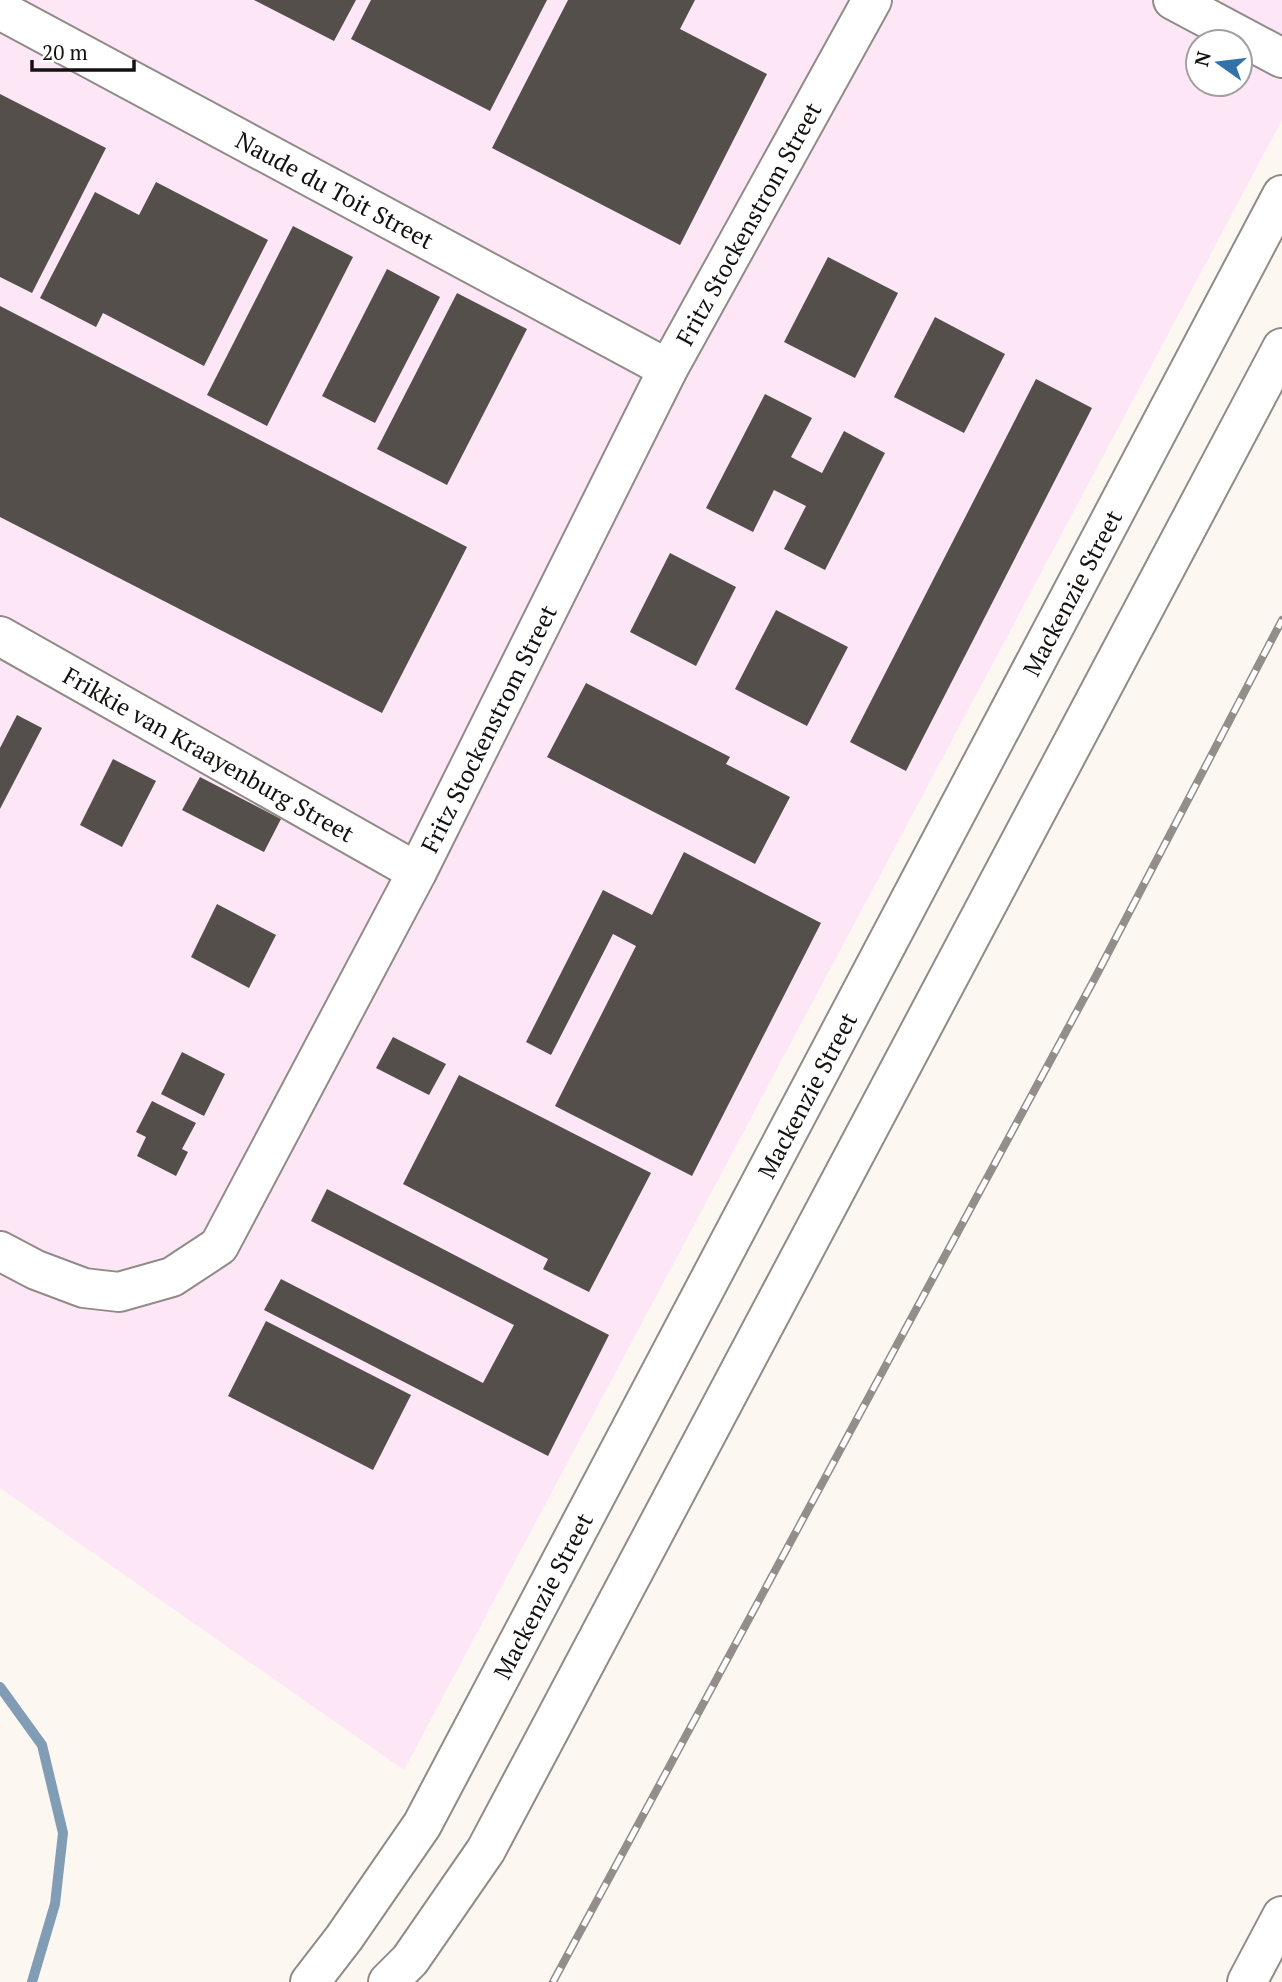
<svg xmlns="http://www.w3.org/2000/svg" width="1282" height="1982" font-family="'PT Serif',serif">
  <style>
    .industrial { fill: #fde7f6; fill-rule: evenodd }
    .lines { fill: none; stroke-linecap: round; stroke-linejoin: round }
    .stream { stroke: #809db5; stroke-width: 10 }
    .building { fill: #544f4b }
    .minor-casing { stroke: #918b87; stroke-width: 42 }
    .minor { stroke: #fff; stroke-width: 38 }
    .rail-casing { stroke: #928e8a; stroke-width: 8 }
    .rail { stroke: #fff; stroke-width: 5; stroke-dasharray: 16; stroke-linecap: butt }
    .labels { text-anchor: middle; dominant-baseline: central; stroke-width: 7; stroke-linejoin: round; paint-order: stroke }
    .street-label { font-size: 24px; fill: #141210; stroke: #fff }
  </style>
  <rect width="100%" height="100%" fill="#fdf7f2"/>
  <!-- industrial -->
  <path class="industrial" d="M0 0H1282V120L404 1770 0 1488ZM1198 42H1240V84H1198Z"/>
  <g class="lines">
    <!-- stream -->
    <polyline class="stream" points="0,1687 42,1745 63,1833 55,1904 32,1982"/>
  </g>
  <!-- building -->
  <g class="building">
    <polygon points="254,0 356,0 334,41"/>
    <polygon points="371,0 547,0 490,111 351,39"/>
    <polygon points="568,0 695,0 680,29 767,74 680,245 492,148"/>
    <polygon points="0,94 106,148 32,293 0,277"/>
    <polygon points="156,182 268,240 204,366 103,313 96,327 40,298 95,192 139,215"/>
    <polygon points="293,226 353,257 267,426 207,395"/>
    <polygon points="828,257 898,293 855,378 784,342"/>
    <polygon points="387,269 440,297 375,423 322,396"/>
    <polygon points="457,293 527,329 447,485 377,449"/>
    <polygon points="0,306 467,547 382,713 0,517"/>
    <polygon points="935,317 1005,354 964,433 894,397"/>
    <polygon points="1036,379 1092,408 906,771 850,742"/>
    <polygon points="765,394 812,418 791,457 822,473 844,431 885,453 825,570 784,549 806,506 774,490 753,532 706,508"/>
    <polygon points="670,553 736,587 696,666 630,632"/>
    <polygon points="776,610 848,647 807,726 735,689"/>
    <polygon points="586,683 730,757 726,764 790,797 755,864 547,757"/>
    <polygon points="17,715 42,728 0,809 0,748"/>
    <polygon points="113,759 156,781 122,847 80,825"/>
    <polygon points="200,777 281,819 264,852 182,810"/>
    <polygon points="684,852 821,923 692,1176 555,1106 636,946 613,934 551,1055 526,1042 603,890 652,915"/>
    <polygon points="217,904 276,935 249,988 191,957"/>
    <polygon points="393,1037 446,1064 429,1095 376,1068"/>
    <polygon points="182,1052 225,1074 204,1116 161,1094"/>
    <polygon points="459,1075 651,1173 589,1292 543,1269 548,1259 403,1184"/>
    <polygon points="152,1101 196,1123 182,1149 188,1152 176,1176 137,1156 146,1137 136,1132"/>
    <polygon points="327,1189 609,1335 548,1456 264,1310 281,1279 483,1383 514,1325 311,1221"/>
    <polygon points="266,1321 411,1395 373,1470 228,1396"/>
  </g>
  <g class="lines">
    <defs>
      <g id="minor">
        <polyline points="1173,0 1282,58"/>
        <path id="s1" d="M0 10 668 369"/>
        <path id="s2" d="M0 636 417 872"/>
        <path id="s3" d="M0 1251 36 1270 84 1288 119 1292 172 1277 219 1246 417 872 668 369 872 0"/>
        <path id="s4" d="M310 1982 344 1938 422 1825 1282 195"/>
        <polyline points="388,1982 410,1960 486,1850 1282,348"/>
        <polyline points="1247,1982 1282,1916"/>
      </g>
    </defs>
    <!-- minor casing -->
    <use href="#minor" class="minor-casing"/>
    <!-- minor -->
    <use href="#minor" class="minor"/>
    <defs>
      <polyline id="rail" points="553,1982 1096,976 1282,620"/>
    </defs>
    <!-- rail casing -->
    <use href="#rail" class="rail-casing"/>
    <!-- rail -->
    <use href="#rail" class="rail"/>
  </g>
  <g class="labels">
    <!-- street labels -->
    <g class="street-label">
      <text stroke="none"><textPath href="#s1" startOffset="380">Naude du Toit Street</textPath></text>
      <text stroke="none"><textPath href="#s3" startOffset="1390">Fritz Stockenstrom Street</textPath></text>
      <text stroke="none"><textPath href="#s4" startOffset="1586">Mackenzie Street</textPath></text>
      <text stroke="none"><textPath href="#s3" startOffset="822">Fritz Stockenstrom Street</textPath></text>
      <text stroke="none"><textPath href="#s2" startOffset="240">Frikkie van Kraayenburg Street</textPath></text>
      <text stroke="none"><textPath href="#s4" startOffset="1018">Mackenzie Street</textPath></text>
      <text stroke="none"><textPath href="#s4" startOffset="452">Mackenzie Street</textPath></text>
    </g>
  </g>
  <!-- north arrow -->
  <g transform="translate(1219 63) rotate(284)"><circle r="33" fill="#ffffff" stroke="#a1a09f" stroke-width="2"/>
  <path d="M0-5L12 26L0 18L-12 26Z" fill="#3173a9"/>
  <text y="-10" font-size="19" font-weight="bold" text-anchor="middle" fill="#141210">N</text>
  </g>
  <!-- scale -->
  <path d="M32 60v10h102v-10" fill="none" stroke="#141210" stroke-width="3.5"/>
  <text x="42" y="60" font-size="21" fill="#141210" stroke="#ffffff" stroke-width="5" paint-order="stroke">20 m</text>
</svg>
